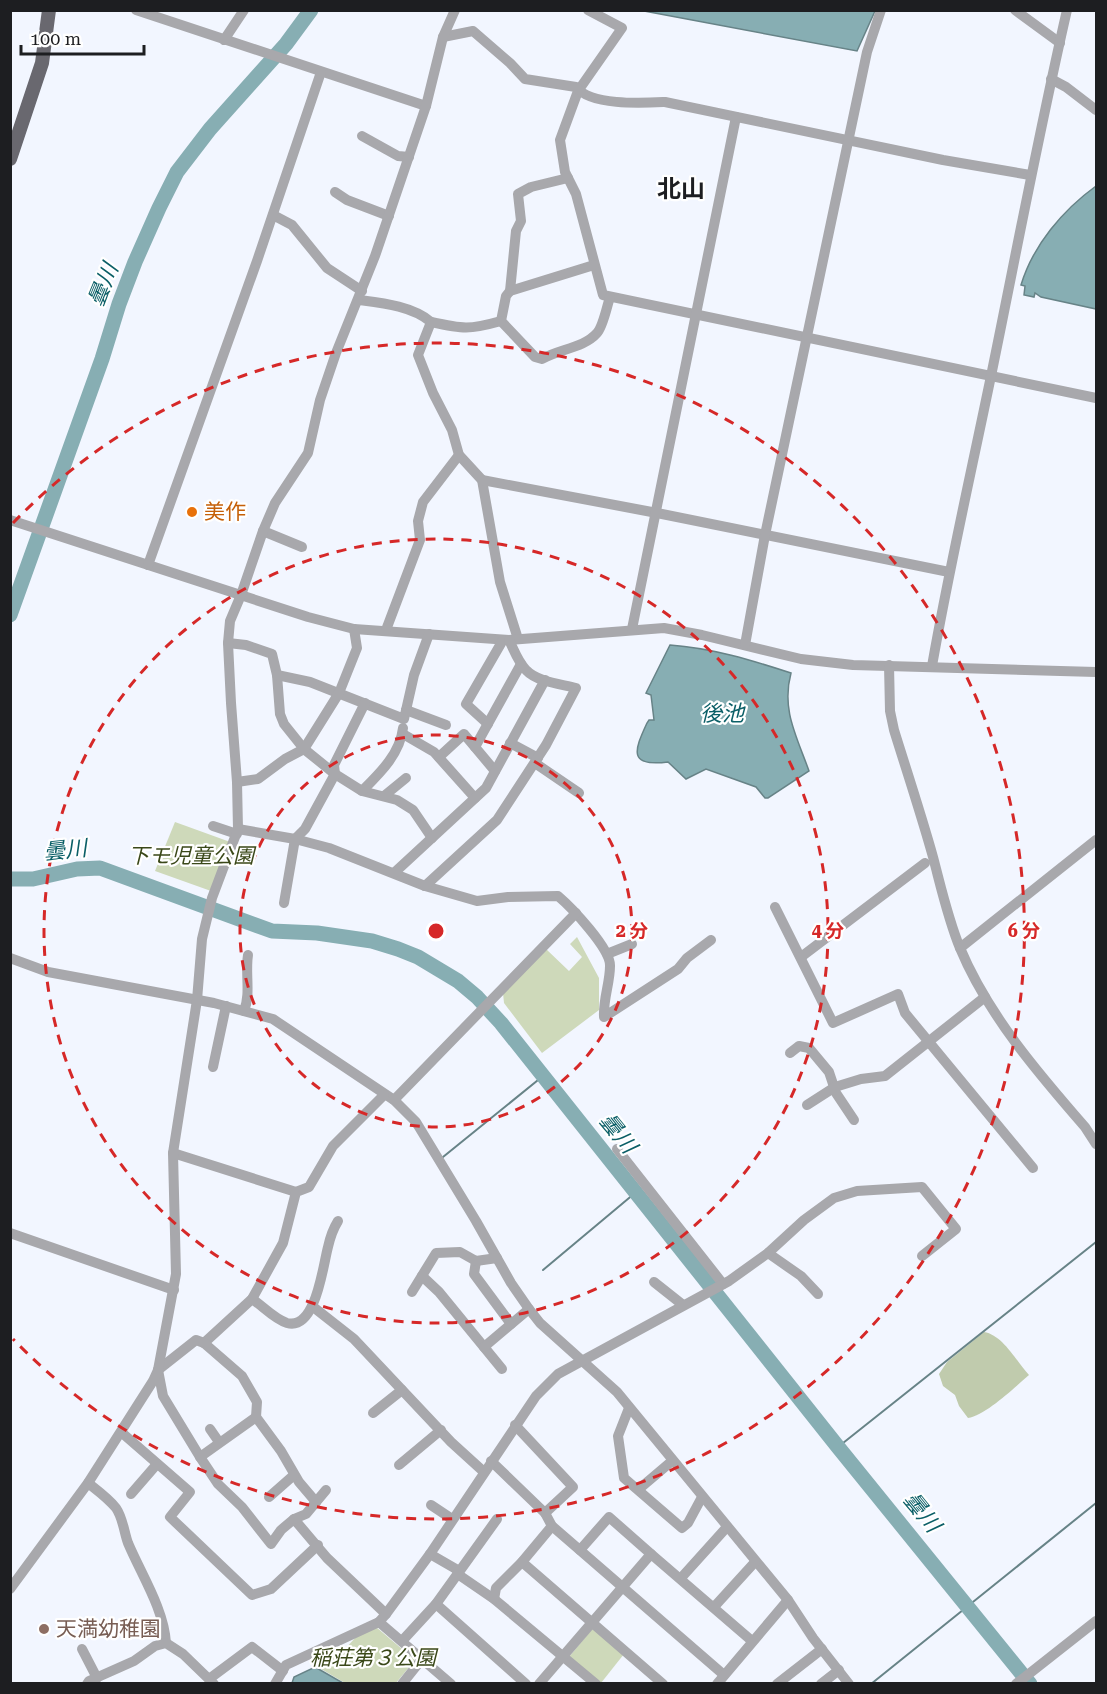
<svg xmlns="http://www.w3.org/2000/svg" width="1107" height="1694" font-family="'Roboto Serif','Noto Sans JP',serif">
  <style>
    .green { fill: #ced9ba }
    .forest { fill: #c0cbad }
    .water { fill: #87aeb3; stroke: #678387; stroke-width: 1.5 }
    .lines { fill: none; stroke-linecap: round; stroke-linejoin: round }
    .stream { stroke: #678387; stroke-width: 2 }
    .river { stroke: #87aeb3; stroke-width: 15 }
    .minor { stroke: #a8a8ac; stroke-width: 10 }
    .major { stroke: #69686f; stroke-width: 14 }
    .ring { fill: none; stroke: #d62828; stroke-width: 3; stroke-dasharray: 10 8 }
    .food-dot { fill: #e8710a; stroke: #fff; stroke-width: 2 }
    .education-dot { fill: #8d6e63; stroke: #fff; stroke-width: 2 }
    .labels { text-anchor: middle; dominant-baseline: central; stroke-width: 4.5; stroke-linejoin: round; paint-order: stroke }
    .food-label { font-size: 21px; fill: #c56008; stroke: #fff; text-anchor: start }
    .park-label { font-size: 21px; font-style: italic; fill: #3a4819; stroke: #fff }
    .education-label { font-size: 21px; fill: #785e54; stroke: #fff; text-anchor: start }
    .water-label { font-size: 22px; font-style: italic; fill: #0b5f67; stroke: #fff }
    .quarter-label { font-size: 24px; font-weight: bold; fill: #1d1e21; stroke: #fff }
    .centre { fill: #d62828; stroke: #fff; stroke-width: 3 }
    .ring-label { font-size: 18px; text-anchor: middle; font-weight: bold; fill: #d62828; stroke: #fff; stroke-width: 4.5; stroke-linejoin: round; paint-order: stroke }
  </style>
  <rect width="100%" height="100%" fill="#f2f6ff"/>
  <!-- green -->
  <g class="green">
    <polygon points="175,822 233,843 211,891 155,871"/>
    <polygon points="577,937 599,978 599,1010 542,1053 504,1003 503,993 546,949 569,971 582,957 570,944"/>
    <polygon points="376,1627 415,1660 396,1683 345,1683 316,1666 343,1651 358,1635"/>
    <polygon points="593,1628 624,1654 601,1683 569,1657"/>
  </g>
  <!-- forest -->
  <path class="forest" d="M984 1332C1003 1335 1016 1361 1029 1375 1014 1388 986 1415 968 1418L959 1406 955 1395 943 1386 939 1374 947 1362Z"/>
  <!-- water -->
  <g class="water">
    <polygon points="644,11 875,10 875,11 857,51"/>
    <path d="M1096 186V309L1041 297 1035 293 1034 297 1024 295 1025 286 1021 285C1033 245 1063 210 1096 186Z"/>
    <path d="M670 645C712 648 751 660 791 673 781 710 797 737 809 771L768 798H765L756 787 706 769 686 779 668 762C628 767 634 751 647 723L649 720H654L651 695 646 693Z"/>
    <polygon points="315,1667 343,1683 292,1683 294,1677"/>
  </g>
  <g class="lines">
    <!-- stream -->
    <g class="stream">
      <polyline points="443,1157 543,1076"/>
      <polyline points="543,1270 635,1193"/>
      <polyline points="838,1447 1096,1242"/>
      <polyline points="871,1684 1096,1503"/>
    </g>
    <!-- river -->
    <g class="river">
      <polyline points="10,615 102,359 119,304 135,262 159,208 177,172 210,129 286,44 311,10"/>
      <polyline points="10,879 33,879 77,869 100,868 272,931 317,933 372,941 398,949 418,957 458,981 477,997 501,1023 838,1447 1030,1684"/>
    </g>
    <!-- minor -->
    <g class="minor">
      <polyline points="136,10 426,106"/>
      <polyline points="588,10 622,28 578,91 560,140 565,172 576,194 603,295 1096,398"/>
      <polyline points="1015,10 1060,43"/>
      <path d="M443 37 473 31 510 63 525 79 576 87C591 106 643 103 665 102L943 160 1030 175"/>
      <polyline points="224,40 244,10"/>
      <polyline points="1051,79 1066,87 1096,110"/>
      <polyline points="362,136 398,156 409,157"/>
      <path d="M568 178 531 187 518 194 521 221 516 231 510 291 506 296 501 321 535 357 542 359C559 349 584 348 597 333 603 327 607 306 610 297"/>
      <polyline points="335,192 347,200 389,216"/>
      <polyline points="273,215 292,225 327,268 362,291"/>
      <polyline points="510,291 594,265"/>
      <path d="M359 300C382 303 412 306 431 322L418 355 433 393 452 430 459 455 482 480 500 582 518 639"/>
      <path d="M431 322C463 329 469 330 501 321"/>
      <polyline points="482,480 657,513 949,572"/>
      <polyline points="10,520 308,617 354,629 509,640 664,628 702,635 801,659 853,665 1096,672"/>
      <polyline points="263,531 302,547"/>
      <polyline points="148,565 257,261 321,72"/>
      <polyline points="632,629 736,117"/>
      <polyline points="386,630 420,540 418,521 423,502 459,455"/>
      <polyline points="228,643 246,645 272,654 277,675 280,714 284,724 304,749 335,774 362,791 397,800 413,810 432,838"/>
      <polyline points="745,645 765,535 867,52 881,10"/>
      <path d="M889 665 890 711 894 730C907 772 921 814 933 857 941 887 948 919 960 948 988 1015 1038 1073 1085 1127L1096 1144"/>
      <path d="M932 666C949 569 971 473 991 376 1016 254 1039 132 1067 10"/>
      <polyline points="277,675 310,682 404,719 414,675 429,634"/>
      <polyline points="406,710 446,725"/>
      <polyline points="488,724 466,704 503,640"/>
      <polyline points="403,734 434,752 475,798"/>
      <polyline points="510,743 538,758"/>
      <polyline points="475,747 521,664"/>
      <polyline points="439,757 464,734 495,771"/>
      <polyline points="535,763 579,793"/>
      <polyline points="237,782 258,779 285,759 304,749 339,693 357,648 354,629"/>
      <path d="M362 791C380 773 400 754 403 728"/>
      <polyline points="384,796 406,778"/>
      <polyline points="213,826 237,834"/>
      <path d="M238 829 295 839 329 848 425 886 477 901 508 897 558 896C571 907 611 949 610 966 610 983 603 999 604 1017L678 969 687 958 711 940"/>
      <polyline points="394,873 486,788 545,680"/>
      <path d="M425 886 497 820 546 745 576 688C561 684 537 682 526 670 518 662 514 650 509 640"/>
      <polyline points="284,903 295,839 305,829 335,774 334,765 365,703"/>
      <polyline points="775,907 833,1023 898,994 905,1013 1033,1168"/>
      <polyline points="960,948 1096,840"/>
      <polyline points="607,954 632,944"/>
      <polyline points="801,957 925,863"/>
      <polyline points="10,958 48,972 214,1003 273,1019 394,1100 416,1122 476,1221 511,1283 529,1309 540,1323 617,1392 788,1600 813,1638 849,1684"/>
      <path d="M244 1011C251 993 245 974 248 955"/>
      <polyline points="790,1053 799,1046 809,1048 829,1072 836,1093 854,1120"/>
      <polyline points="213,1067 226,1006"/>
      <polyline points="394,1100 576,913"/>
      <polyline points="807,1105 835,1087 861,1079 885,1076 985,997"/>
      <polyline points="617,1149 723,1284"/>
      <polyline points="173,1153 296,1192"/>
      <polyline points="10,1233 174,1290"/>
      <polyline points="768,1253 801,1276 818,1294"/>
      <polyline points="476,1261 474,1274 511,1324"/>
      <polyline points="422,1276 439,1292 502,1369"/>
      <polyline points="654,1282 683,1305"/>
      <polyline points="412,1292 436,1253 460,1252 476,1261 497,1258"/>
      <path d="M252 1299C263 1306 274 1319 287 1323 316 1331 323 1265 328 1247 330 1238 333 1229 338 1221"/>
      <polyline points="312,1306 354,1339 451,1442 484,1472"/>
      <polyline points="204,1343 252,1299 283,1243 296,1192 309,1187 333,1146 384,1095"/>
      <polyline points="484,1347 529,1309"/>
      <polyline points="158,1370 163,1396 200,1457 218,1484 242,1507 271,1544 281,1530 294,1519 327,1558 386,1614"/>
      <polyline points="158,1370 196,1340 204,1343 242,1376 257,1402 256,1417 281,1451 299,1482 316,1502"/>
      <polyline points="629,1408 618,1436 624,1478 682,1528 688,1523 702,1497"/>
      <polyline points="373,1413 402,1390"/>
      <polyline points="515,1425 573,1487 545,1513"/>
      <polyline points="210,1429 219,1442"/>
      <polyline points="121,1432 190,1492 170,1517 252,1595 271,1589 318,1545"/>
      <polyline points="200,1457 256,1417"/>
      <polyline points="491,1461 545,1513 552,1526 724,1675"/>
      <polyline points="399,1465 441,1430"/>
      <path d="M88 1483C98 1491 108 1498 116 1508 123 1518 124 1532 128 1543 141 1574 164 1609 166 1643"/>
      <polyline points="639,1489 672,1461"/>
      <polyline points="131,1494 157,1464"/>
      <polyline points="269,1497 294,1475"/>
      <polyline points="431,1505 452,1519"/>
      <polyline points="294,1519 306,1514 326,1490"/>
      <polyline points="580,1550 609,1517 651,1554"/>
      <polyline points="430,1554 456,1569 459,1575 494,1599 596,1684"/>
      <polyline points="522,1562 663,1684"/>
      <polyline points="681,1578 727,1527"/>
      <polyline points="10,1589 88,1483 153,1381 158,1370 176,1274 173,1153 197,1000 202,939 212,898 238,829 237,782 231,703 228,643 230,621 241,595 263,531 275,503 308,453 320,400 336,353 375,256 426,106 443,37 455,10"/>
      <polyline points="494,1599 496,1588 522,1562 552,1526"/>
      <polyline points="436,1604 526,1684"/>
      <polyline points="714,1607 755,1562"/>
      <polyline points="379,1622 451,1684"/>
      <polyline points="402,1641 436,1604 497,1519"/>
      <polyline points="82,1649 97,1678"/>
      <polyline points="209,1679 252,1647 283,1671"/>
      <polyline points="87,1684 89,1681 134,1661 155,1646 166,1643 183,1654 214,1684"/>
      <polyline points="275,1684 286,1665 379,1622 386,1614 430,1554 536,1396 558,1374 729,1281 768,1253 804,1220 834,1198 857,1191 922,1187 956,1229 922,1256"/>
      <polyline points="402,1684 422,1659"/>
      <polyline points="539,1684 651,1554 752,1641"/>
      <polyline points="717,1684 788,1600"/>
      <polyline points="777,1684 822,1649"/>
      <polyline points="821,1684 839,1670"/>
      <polyline points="1016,1684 1096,1621"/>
    </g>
    <!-- major -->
    <polyline class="major" points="10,159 42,63 49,10"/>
  </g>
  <!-- distance rings -->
  <g class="ring">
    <circle cx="436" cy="931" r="196"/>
    <circle cx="436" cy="931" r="392"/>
    <path d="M13 523A588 588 0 1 1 13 1339"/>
  </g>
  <!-- markers -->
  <circle class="food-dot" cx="192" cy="512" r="6"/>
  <circle class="education-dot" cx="44" cy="1629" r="6"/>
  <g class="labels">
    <!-- food labels -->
    <g class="food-label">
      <text x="204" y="512">美作</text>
    </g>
    <!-- park labels -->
    <g class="park-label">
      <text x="191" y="856">下モ児童公園</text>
      <text x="373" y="1658">稲荘第３公園</text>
    </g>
    <!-- education labels -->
    <g class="education-label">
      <text x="56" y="1629">天満幼稚園</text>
    </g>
    <!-- water labels -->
    <g class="water-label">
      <text transform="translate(103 285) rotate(-68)">曇川</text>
      <text x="722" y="713">後池</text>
      <text transform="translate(65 850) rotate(-6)">曇川</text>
      <text transform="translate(618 1133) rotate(51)">曇川</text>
      <text transform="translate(922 1512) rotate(51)">曇川</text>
    </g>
    <!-- quarter labels -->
    <g class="quarter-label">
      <text x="681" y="189">北山</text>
    </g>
  </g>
  <circle cx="436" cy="931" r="9" class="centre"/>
  <g class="ring-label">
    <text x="632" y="937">2 分</text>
    <text x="828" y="937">4 分</text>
    <text x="1024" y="937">6 分</text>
  </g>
  <!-- border -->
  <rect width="1107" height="1694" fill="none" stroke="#1d1e21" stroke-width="24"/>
  <!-- scale -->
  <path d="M21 45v9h123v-9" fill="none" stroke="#1d1e21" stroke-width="3"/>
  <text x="30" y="45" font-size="18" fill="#1d1e21" stroke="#ffffff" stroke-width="4.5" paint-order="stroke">100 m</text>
</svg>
